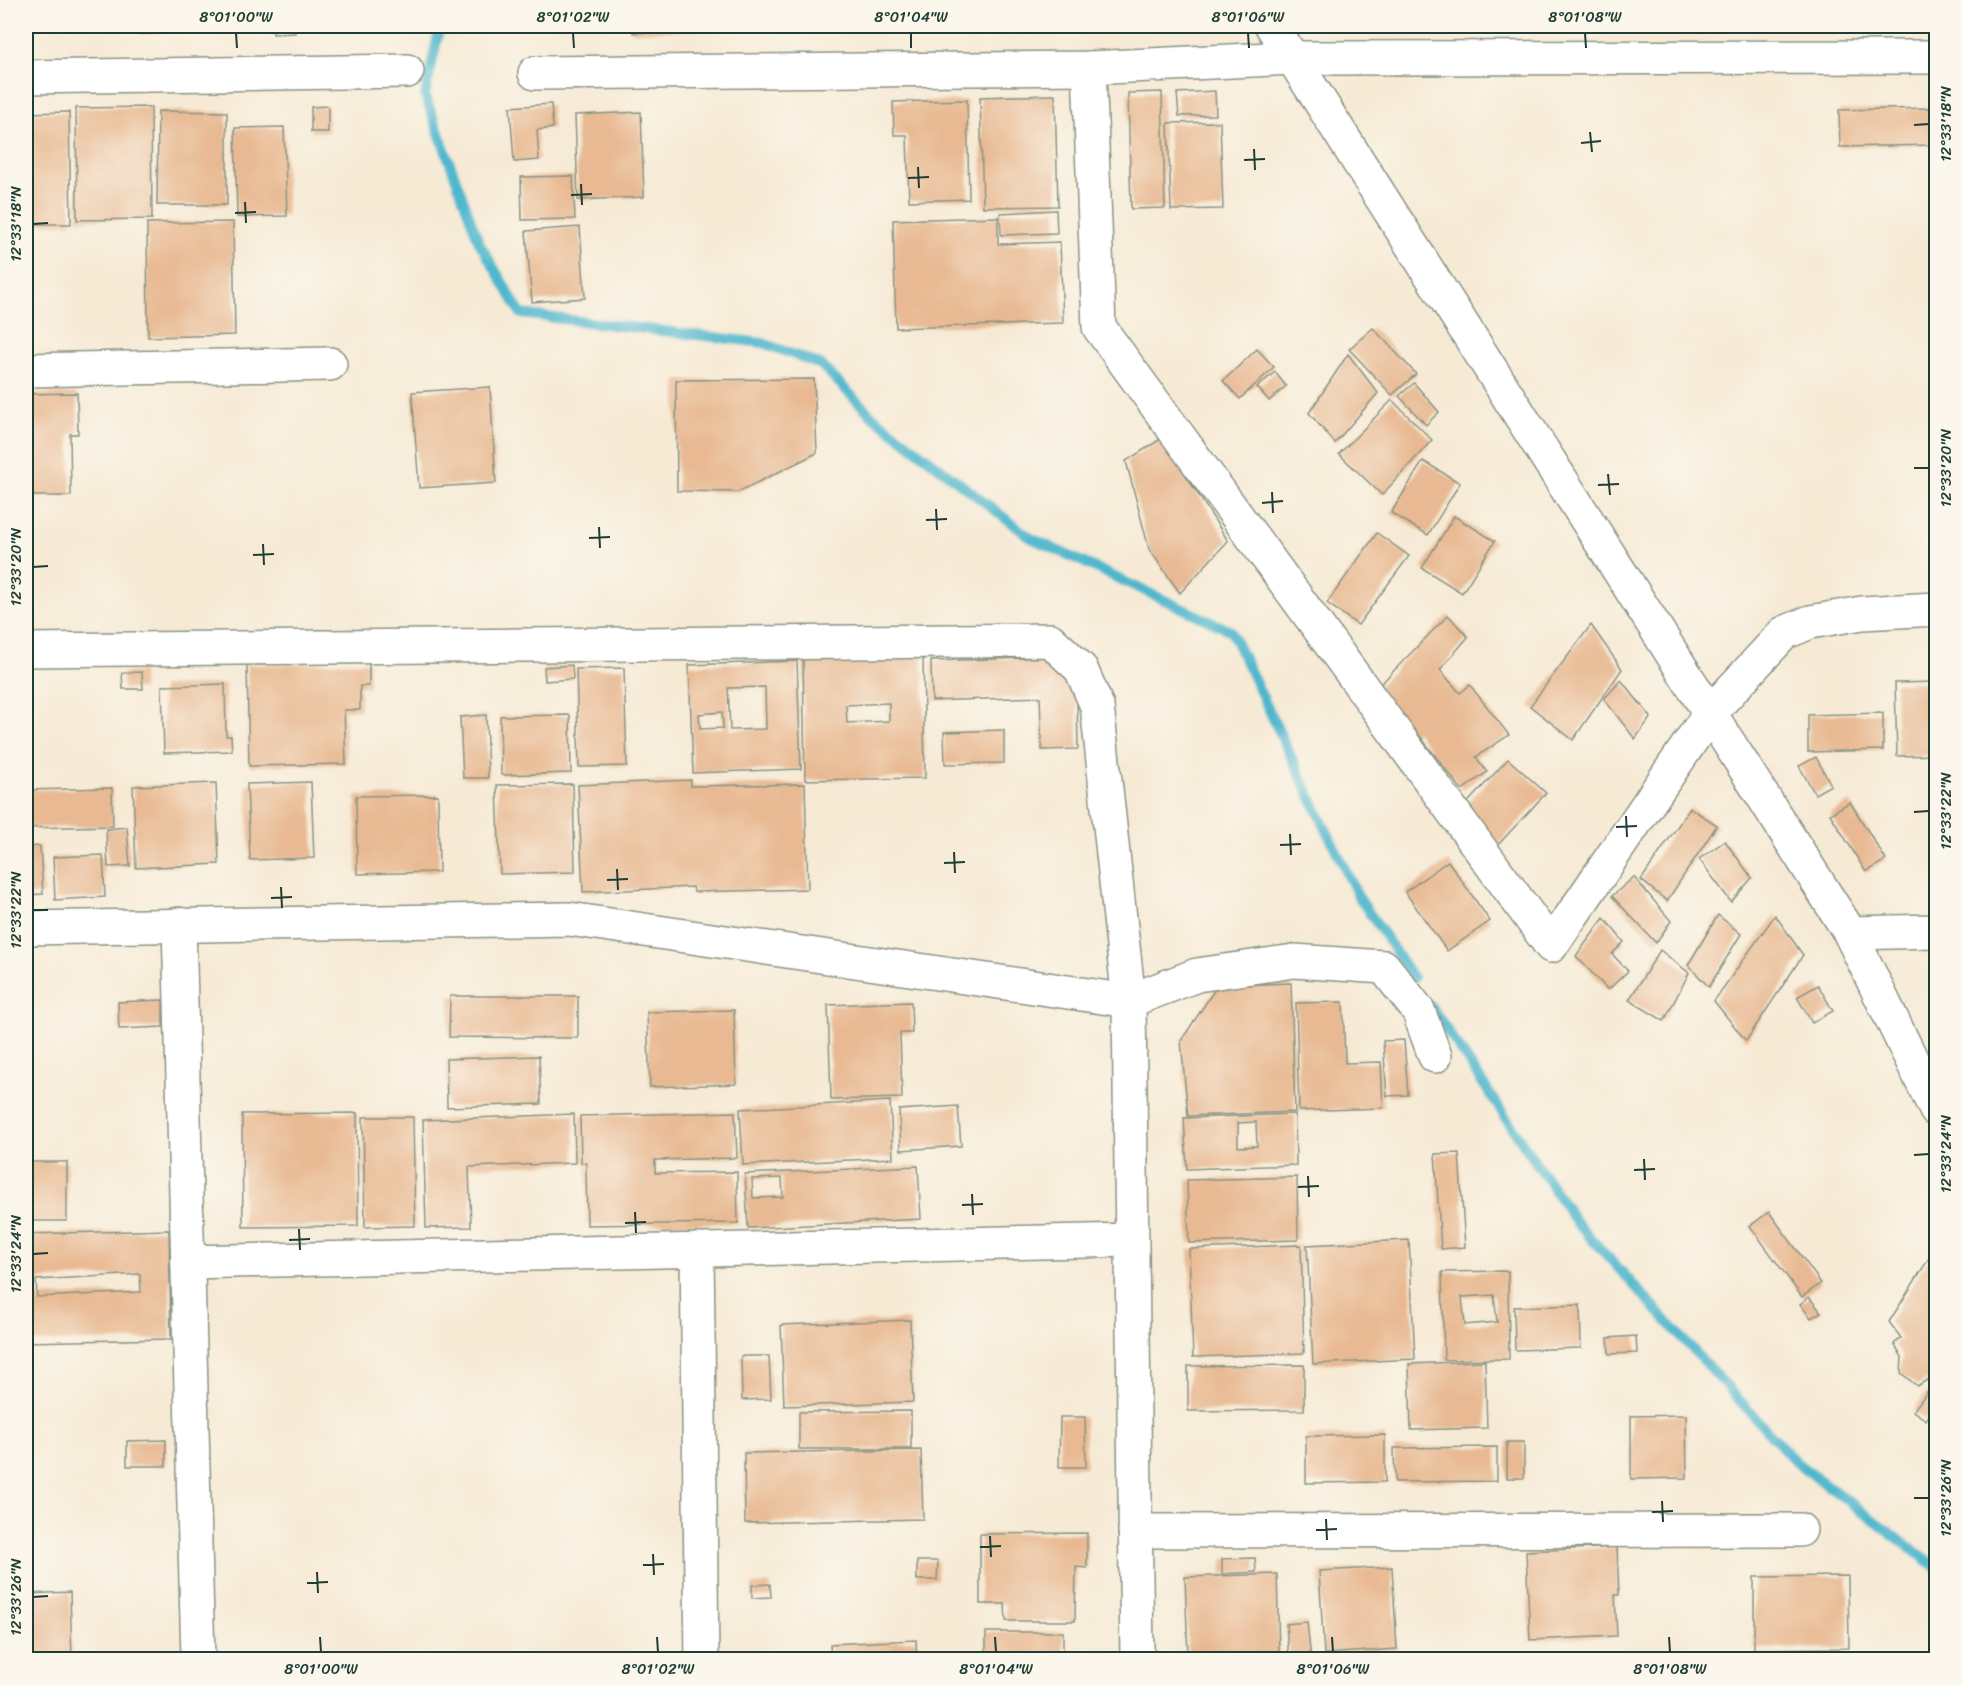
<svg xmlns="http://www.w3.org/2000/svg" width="1962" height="1685" font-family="Sriracha,sans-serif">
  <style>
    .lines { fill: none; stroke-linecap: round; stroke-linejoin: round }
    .stream { stroke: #4fb7cd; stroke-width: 10 }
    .building { fill: #e8b992; fill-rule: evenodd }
    .minor-casing { stroke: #8a9484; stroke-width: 36 }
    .minor { stroke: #fff; stroke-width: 33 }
    .ticks { fill: none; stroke: #1f3d34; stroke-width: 2 }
    .neatline { fill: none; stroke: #1f3d34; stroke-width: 2 }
    .ticks-label { font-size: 15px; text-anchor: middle; fill: #1f3d34 }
  </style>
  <rect width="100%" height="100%" fill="#fbf7ec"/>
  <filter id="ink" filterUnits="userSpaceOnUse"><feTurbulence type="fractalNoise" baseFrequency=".0167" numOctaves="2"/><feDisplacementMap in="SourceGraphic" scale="12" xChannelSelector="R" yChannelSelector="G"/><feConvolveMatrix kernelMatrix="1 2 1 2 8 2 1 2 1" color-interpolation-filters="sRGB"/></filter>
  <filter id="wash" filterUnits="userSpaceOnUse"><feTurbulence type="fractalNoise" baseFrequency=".008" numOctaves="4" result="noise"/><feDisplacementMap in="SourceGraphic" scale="24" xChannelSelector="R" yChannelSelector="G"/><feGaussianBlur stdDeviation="1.35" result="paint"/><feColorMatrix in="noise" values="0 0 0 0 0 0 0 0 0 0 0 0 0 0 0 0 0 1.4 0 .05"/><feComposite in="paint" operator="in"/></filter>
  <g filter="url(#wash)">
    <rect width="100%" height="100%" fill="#f6ead5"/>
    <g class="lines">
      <!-- stream -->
      <g class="stream">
        <polyline points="440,26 425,95 479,242 521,314 763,343 821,365 871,415 1031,538 1231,631 1358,896 1413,978"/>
        <polyline points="1431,1006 1575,1221 1796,1462 1936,1567"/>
      </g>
    </g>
    <g id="blocks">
      <!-- building -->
      <g class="building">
        <polygon points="138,26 215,26 215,31 139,34"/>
        <polygon points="273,26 294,26 295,33 273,34"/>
        <polygon points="633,26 726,26 726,28 633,33"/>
        <polygon points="1215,91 1216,115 1179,116 1177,93"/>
        <polygon points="1162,92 1165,208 1131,209 1128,93"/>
        <polygon points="1055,95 1058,206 983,207 980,97"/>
        <polygon points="967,100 969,199 909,201 907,135 894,135 893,102"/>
        <polygon points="551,104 553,128 537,130 539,160 514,162 510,107"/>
        <polygon points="328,106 328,132 311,132 311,107"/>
        <polygon points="151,107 152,219 77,220 76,108"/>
        <polygon points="1934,108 1935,145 1840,147 1839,110"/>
        <polygon points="158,111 227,112 227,205 157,205"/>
        <polygon points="69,112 71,224 26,224 26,146 32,146 31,130 26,130 26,113"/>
        <polygon points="641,112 644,197 578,200 575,115"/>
        <polygon points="1220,122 1223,209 1171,210 1168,123"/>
        <polygon points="284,127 287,216 237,217 235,128"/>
        <polygon points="573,176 575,219 522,220 521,177"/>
        <polygon points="1056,210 1057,233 1001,235 1000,213"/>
        <polygon points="998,217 998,244 1060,242 1063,323 896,328 893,220"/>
        <polygon points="233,222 235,335 148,337 147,223"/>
        <polygon points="580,227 585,298 532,302 526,231"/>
        <polygon points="1373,328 1416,374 1392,395 1349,349"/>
        <polygon points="1257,349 1274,367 1240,399 1223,381"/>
        <polygon points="1348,354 1378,393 1335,443 1309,413"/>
        <polygon points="1275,372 1286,386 1269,401 1257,387"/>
        <polygon points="814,379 817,453 738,492 677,491 676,380"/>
        <polygon points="1414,383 1439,412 1426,425 1399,396"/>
        <polygon points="490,387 496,483 419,488 412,392"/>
        <polygon points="77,393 78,434 70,434 71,496 26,496 26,394"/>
        <polygon points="1392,400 1432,440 1382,495 1339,454"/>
        <polygon points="1162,438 1228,541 1180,593 1149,549 1126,461"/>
        <polygon points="1423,461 1460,483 1428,535 1391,513"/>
        <polygon points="1454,516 1495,541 1462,593 1422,568"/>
        <polygon points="1377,533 1409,556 1358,625 1327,603"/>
        <polygon points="1448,615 1468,637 1440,670 1460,693 1470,685 1509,735 1476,757 1487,772 1462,790 1416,731 1410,736 1373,692"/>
        <polygon points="1591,625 1622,669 1573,740 1530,706"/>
        <path d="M923 654 925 778 805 780 803 656ZM889 703V721L847 723 846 705Z"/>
        <polygon points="1053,657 1068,672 1077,695 1078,749 1042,750 1040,697 932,701 931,661"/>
        <path d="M797 661 801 769 693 773 689 665ZM765 687 766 729 730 730 728 688ZM722 712 723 728 700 729 699 714Z"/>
        <polygon points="369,662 369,686 360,686 360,710 344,710 346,764 249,766 247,665"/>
        <polygon points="572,665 573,679 545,681 544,667"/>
        <polygon points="624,668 627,766 579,767 576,669"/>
        <polygon points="142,672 143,689 123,689 122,673"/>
        <polygon points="1621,680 1651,717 1635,739 1604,699"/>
        <polygon points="1936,682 1936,755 1897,756 1895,683"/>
        <polygon points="225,684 226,736 231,736 232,751 164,753 162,686"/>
        <polygon points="1883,713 1883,750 1808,752 1808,715"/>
        <polygon points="486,715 488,778 463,778 460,717"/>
        <polygon points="570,715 571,773 501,775 500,716"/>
        <polygon points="1004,730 1004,763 945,764 944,732"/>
        <polygon points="1816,757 1831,785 1815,794 1799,766"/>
        <polygon points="1508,759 1546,793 1496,847 1458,813"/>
        <polygon points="691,780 691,786 805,784 808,889 694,892 693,887 583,892 578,785"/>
        <polygon points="311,782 314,858 250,860 247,784"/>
        <polygon points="216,783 219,864 136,868 133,786"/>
        <polygon points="573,784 575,872 500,874 497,785"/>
        <polygon points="112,788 113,826 26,828 26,790"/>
        <polygon points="438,795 439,872 357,874 356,796"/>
        <polygon points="1850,802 1886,860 1866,872 1830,814"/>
        <polygon points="1690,808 1717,825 1667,901 1641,880"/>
        <polygon points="127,827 130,866 108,867 106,829"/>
        <polygon points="1725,841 1752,878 1731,902 1699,859"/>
        <polygon points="40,846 43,894 26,895 26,847"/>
        <polygon points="103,855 105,897 55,900 53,857"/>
        <polygon points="1448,861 1490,921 1447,951 1405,892"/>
        <polygon points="1634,877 1671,921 1656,943 1612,896"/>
        <polygon points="1718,915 1741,934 1709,987 1688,965"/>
        <polygon points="1775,915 1803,955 1746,1041 1714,1001"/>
        <polygon points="1604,918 1624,942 1612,954 1628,971 1608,990 1576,956"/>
        <polygon points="1660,950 1689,973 1664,1021 1629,1000"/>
        <polygon points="1291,983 1295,1112 1188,1116 1181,1041 1217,986"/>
        <polygon points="1818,985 1833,1011 1812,1023 1797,997"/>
        <polygon points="450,996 578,996 578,1038 449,1037"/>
        <polygon points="163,1000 163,1027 119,1029 118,1002"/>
        <polygon points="911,1002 912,1033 900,1033 902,1098 831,1100 828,1005"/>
        <polygon points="1343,1002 1345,1063 1381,1062 1383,1108 1299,1111 1296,1003"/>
        <polygon points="734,1010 736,1084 650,1087 647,1012"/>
        <polygon points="1404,1040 1408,1095 1387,1096 1383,1041"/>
        <polygon points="539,1056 541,1104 447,1107 446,1059"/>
        <polygon points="890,1101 893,1158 743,1165 740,1109"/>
        <polygon points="958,1106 961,1146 901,1150 899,1110"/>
        <polygon points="735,1112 737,1158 655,1160 655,1173 737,1172 738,1223 587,1225 586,1163 581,1163 580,1116"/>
        <polygon points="357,1113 358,1226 243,1227 242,1114"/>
        <polygon points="574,1114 575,1163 469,1167 471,1227 426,1228 423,1120"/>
        <path d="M1295 1114 1296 1165 1187 1169 1184 1118ZM1256 1122 1257 1146 1238 1147V1123Z"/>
        <polygon points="363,1117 413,1117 415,1226 365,1227"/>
        <polygon points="1459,1153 1465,1247 1441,1249 1435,1154"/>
        <rect x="26" y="1162" width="41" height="59"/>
        <path d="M918 1166 921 1219 748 1228 745 1174ZM782 1178 783 1197 753 1198 752 1179Z"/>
        <polygon points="1297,1177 1298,1240 1189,1243 1187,1180"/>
        <polygon points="1769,1212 1821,1283 1802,1297 1750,1226"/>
        <path d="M169 1230 171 1339 26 1342V1277L27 1276 26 1234ZM140 1274 141 1292 37 1297 36 1280Z"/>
        <polygon points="1409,1240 1415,1359 1313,1364 1307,1245"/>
        <polygon points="1301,1245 1304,1353 1193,1357 1189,1249"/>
        <polygon points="1936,1247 1936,1375 1917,1386 1901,1373 1902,1357 1894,1344 1901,1338 1889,1322"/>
        <path d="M1508 1271 1509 1359 1444 1360 1442 1272ZM1494 1295 1497 1322 1465 1325 1462 1297Z"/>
        <polygon points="1809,1297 1821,1312 1811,1318 1800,1304"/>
        <polygon points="1580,1305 1581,1348 1515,1350 1514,1307"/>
        <polygon points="910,1320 913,1402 784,1406 781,1325"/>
        <polygon points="1636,1336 1637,1353 1609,1354 1608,1338"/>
        <polygon points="741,1356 769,1356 771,1399 742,1400"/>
        <polygon points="1485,1361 1487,1428 1411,1430 1409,1364"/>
        <polygon points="1304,1365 1304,1410 1188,1411 1188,1366"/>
        <polygon points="1927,1392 1936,1399 1936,1405 1926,1420 1913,1411"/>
        <polygon points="911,1411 911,1449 799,1449 799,1412"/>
        <polygon points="1686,1415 1687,1478 1631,1479 1631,1416"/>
        <polygon points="1060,1417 1085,1417 1086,1467 1059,1467"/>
        <polygon points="1385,1435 1385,1482 1306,1483 1306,1436"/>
        <polygon points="166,1440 166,1466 127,1466 127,1441"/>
        <rect x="1507" y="1442" width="17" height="36"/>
        <polygon points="1497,1447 1497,1481 1395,1482 1394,1448"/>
        <polygon points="921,1450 923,1519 745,1523 744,1453"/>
        <polygon points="1087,1533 1087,1568 1076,1567 1075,1621 1006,1621 1005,1604 980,1604 980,1534"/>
        <polygon points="1617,1547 1619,1595 1615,1595 1617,1636 1530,1640 1526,1551"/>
        <polygon points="1255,1558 1256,1572 1222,1574 1222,1559"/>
        <polygon points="917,1561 938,1561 937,1580 917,1580"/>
        <polygon points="1392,1567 1397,1649 1324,1654 1319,1571"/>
        <polygon points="1277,1574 1279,1655 1188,1658 1185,1577"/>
        <polygon points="1848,1576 1849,1648 1754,1649 1754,1577"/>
        <polygon points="770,1584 771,1597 752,1598 752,1585"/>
        <polygon points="70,1592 72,1660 26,1660 26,1594"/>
        <polygon points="1307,1622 1311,1660 1289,1660 1286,1624"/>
        <rect x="986" y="1632" width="77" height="28"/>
        <polygon points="916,1640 917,1660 831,1660 830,1644"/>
        <polygon points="1720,1656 1720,1660 1651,1660 1651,1658"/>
      </g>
    </g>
  </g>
  <g filter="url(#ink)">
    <use href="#blocks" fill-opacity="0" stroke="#8a9484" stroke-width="1.5"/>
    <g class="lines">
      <defs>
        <g id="minor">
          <polyline points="1272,26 1850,933 1936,1110"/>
          <polyline points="1089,68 1099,327 1551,946 1710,713 1784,633 1810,622 1862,613 1936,609"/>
          <polyline points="535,73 1089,68 1292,58 1936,57"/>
          <polyline points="26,77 407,71"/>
          <polyline points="26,370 330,364"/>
          <polyline points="26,650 1050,640 1081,669 1097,706 1129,1001 1137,1660"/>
          <polyline points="179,924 198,1660"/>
          <polyline points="26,928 569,919 1129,1001 1197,975 1294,961 1384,967 1418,1010 1435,1056"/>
          <polyline points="1850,933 1936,931"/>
          <polyline points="697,1250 702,1660"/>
          <polyline points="188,1262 1131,1240"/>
          <polyline points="1135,1531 1800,1530"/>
        </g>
      </defs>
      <!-- minor casing -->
      <use href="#minor" class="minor-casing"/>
      <!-- minor -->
      <use href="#minor" class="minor"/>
    </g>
  </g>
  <!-- ticks -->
  <path class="ticks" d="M236 33 237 48M573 33 574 48M911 33V48M1248 33 1249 48M1585 33 1586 48M1914 125 1929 124M1590 132 1592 152M1581 143 1601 141M1254 149 1255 170M1244 160 1265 159M918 167 919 188M908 178 929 177M581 184 582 205M571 195 592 194M245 202 246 223M235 213 256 212M33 224 48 223M1914 468H1929M1608 474 1610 495M1598 485 1619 484M1272 492 1273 513M1262 503 1283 501M936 509 937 530M926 520 947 519M599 527 600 548M589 538 610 537M263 544 264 565M253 555 274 554M33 567 48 566M1914 812 1929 811M1626 816 1627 837M1616 827 1637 826M1290 834 1291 855M1280 845 1301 844M954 852 955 873M944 863 965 862M617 869 618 890M607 880 628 879M281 887 282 908M271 898 292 897M33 910H48M1914 1155 1929 1154M1644 1159 1645 1180M1634 1170 1655 1169M1308 1176 1309 1197M1298 1187 1319 1186M972 1194 973 1215M962 1205 983 1204M635 1212 636 1233M625 1223 646 1222M299 1229 300 1250M289 1240 310 1239M33 1254 48 1253M1914 1498H1929M1662 1501 1663 1522M1652 1512 1673 1511M1326 1519 1327 1540M1316 1530 1337 1529M990 1536 991 1557M980 1547 1001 1546M653 1554 654 1575M643 1565 664 1564M317 1572 318 1593M307 1583 328 1582M33 1597 48 1596M320 1637 321 1652M657 1637 658 1652M995 1637 996 1652M1332 1637 1333 1652M1669 1637 1670 1652"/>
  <!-- margin -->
  <rect width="1962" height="1685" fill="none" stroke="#fbf7ec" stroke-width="66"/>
  <rect x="33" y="33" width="1896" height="1619" class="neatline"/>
  <g class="ticks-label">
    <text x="236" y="22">8°01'00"W</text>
    <text x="573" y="22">8°01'02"W</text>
    <text x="911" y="22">8°01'04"W</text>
    <text x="1248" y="22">8°01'06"W</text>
    <text x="1585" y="22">8°01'08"W</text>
    <text transform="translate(1946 124) rotate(-90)" y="5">12°33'18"N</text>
    <text transform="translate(16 224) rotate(-90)" y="5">12°33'18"N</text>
    <text transform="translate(1946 468) rotate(-90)" y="5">12°33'20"N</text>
    <text transform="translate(16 567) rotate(-90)" y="5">12°33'20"N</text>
    <text transform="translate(1946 811) rotate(-90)" y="5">12°33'22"N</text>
    <text transform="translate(16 910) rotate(-90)" y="5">12°33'22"N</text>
    <text transform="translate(1946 1154) rotate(-90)" y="5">12°33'24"N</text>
    <text transform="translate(16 1254) rotate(-90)" y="5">12°33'24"N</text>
    <text transform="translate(1946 1498) rotate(-90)" y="5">12°33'26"N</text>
    <text transform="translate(16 1597) rotate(-90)" y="5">12°33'26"N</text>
    <text x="321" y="1674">8°01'00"W</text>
    <text x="658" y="1674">8°01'02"W</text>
    <text x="996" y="1674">8°01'04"W</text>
    <text x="1333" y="1674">8°01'06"W</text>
    <text x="1670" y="1674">8°01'08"W</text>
  </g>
</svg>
